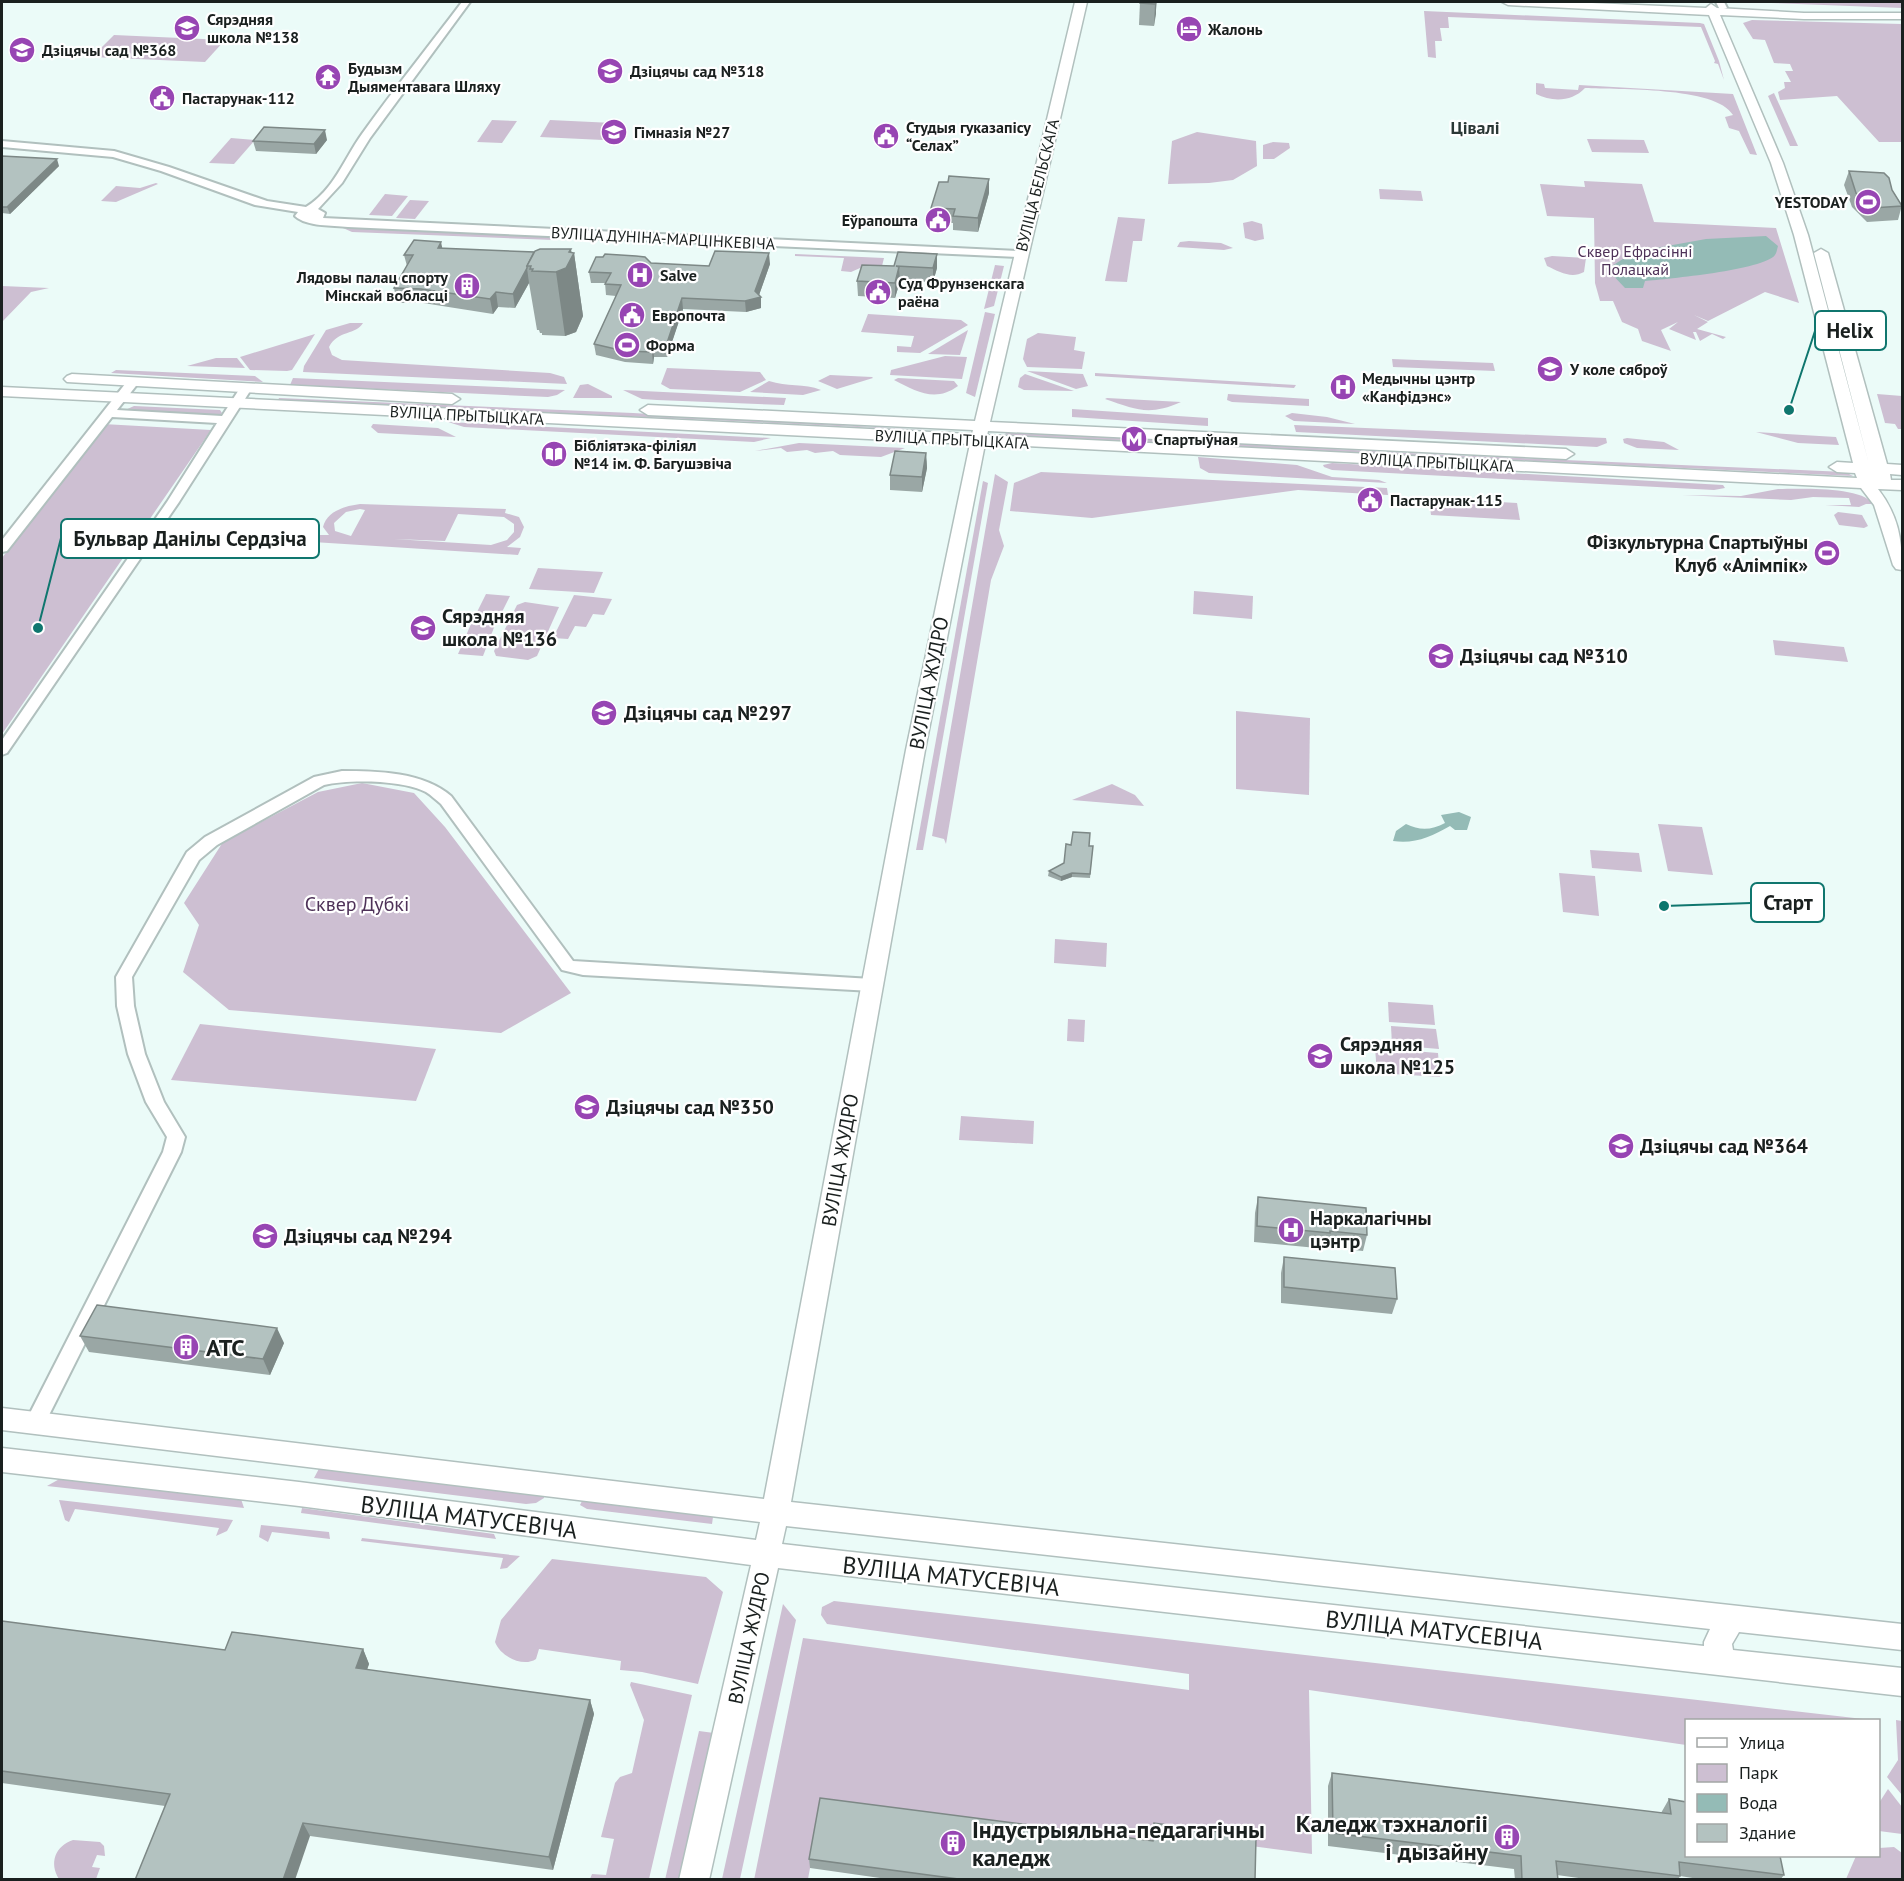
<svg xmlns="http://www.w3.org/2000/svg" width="1904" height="1881" font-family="'PT Sans',sans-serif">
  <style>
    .green { fill: #cdbfd2; fill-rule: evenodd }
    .water { fill: #94bbb6 }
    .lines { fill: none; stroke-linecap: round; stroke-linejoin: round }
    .minor-casing { stroke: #b1c0be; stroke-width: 4 }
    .major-casing { stroke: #b1c0be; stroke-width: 3 }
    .minor { fill: #fff; fill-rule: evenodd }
    .major { fill: #fff; fill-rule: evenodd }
    .wall { fill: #9aa7a5 }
    .shaded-wall { fill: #7d8886 }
    .building { fill: #b3c2c0; stroke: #7d8886; stroke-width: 1.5 }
    .labels { text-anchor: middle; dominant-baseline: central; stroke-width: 4.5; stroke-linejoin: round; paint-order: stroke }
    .far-poi-label { font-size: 16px; font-weight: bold; fill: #1a201f; stroke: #fff; text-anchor: start }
    .far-street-label { font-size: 16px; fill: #1a201f; stroke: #fff }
    .far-park-label { font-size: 16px; fill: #4e3258; stroke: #fff }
    .far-neighbourhood-label { font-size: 18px; font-weight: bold; fill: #2b3836; stroke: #fff }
    .poi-label { font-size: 20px; font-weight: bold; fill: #1a201f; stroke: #fff; text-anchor: start }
    .street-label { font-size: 20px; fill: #1a201f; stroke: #fff }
    .park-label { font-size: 20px; fill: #4e3258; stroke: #fff }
    .near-poi-label { font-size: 24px; font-weight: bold; fill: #1a201f; stroke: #fff; text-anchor: start }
    .near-street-label { font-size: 24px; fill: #1a201f; stroke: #fff }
    .leader { fill: none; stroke: #0f766e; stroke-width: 2 }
    .callout-dot { fill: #0f766e; stroke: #fff; stroke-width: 2 }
    .callout { fill: #fff; stroke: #0f766e; stroke-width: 2 }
    .callout-label { font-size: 21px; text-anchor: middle; font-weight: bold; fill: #1a201f }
  </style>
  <rect width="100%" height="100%" fill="#ebfbf8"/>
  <!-- green -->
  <g class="green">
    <polygon points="1776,2 1902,2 1902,8 1771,3"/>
    <polygon points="1424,11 1700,23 1704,24 1719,61 1724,80 1718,64 1714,63 1715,61 1701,27 1448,17 1449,28 1440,28 1442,41 1435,41 1436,58 1428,57"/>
    <polygon points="1752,20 1902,24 1902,142 1879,142 1837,96 1780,100 1778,92 1785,88 1784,82 1791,82 1785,71 1793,71 1790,64 1774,63 1765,40 1753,39 1743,23"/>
    <polygon points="114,35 225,40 205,62 92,57"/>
    <path d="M1536 83 1544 84 1545 88 1578 90 1579 85 1733 94 1757 155 1750 154 1739 131 1729 128 1725 117 1733 115C1716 86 1617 90 1585 88 1572 102 1552 102 1536 94Z"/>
    <polygon points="1774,93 1798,146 1790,146 1768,96"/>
    <polygon points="492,120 517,121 502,143 477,142"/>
    <polygon points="550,120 613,123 603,140 540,137"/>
    <polygon points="1197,132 1256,141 1257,166 1233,180 1209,183 1168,184 1172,141"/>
    <polygon points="231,138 255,140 234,164 209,163"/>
    <polygon points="1587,139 1644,140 1649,153 1592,152"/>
    <polygon points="1273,142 1289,143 1290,148 1274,159 1263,159 1263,145"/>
    <polygon points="1584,181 1642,184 1654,222 1776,228 1799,303 1765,292 1708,321 1694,315 1708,322 1697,329 1726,337 1723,339 1712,334 1700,341 1696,332 1693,332 1696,340 1669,329 1678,322 1661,330 1671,351 1642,341 1638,329 1622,322 1613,301 1600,301 1595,283 1594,218 1547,216 1540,184 1585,187"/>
    <polygon points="156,183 158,184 116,202 101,201 116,186 140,188"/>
    <polygon points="1379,189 1421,191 1423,201 1380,199"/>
    <polygon points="385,194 408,196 392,216 369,215"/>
    <polygon points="410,200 429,201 415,219 396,218"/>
    <polygon points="1118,217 1145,219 1142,241 1133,241 1127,282 1105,281"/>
    <polygon points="1252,221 1262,224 1264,239 1255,241 1245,238 1243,223"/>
    <polygon points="343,228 552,236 555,238 553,240 352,232"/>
    <polygon points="1189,241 1221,243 1233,248 1224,250 1177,247 1180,242"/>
    <polygon points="795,254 884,258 882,266 867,265 851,272 841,271 844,258 795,256"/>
    <path d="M1552 256 1586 258 1584 272C1571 279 1560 272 1547 266L1544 258Z"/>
    <polygon points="995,265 1004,266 994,306 984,309"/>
    <polygon points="2,286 49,288 31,292 2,322"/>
    <polygon points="985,312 995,314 975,397 966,393"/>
    <polygon points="868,314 961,320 968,325 920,353 897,352 897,346 911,347 914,336 861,332"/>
    <path d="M350 323H363C356 335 338 330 329 347L332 355 342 360 550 373 564 377 567 384 303 372 304 366 326 330Z"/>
    <polygon points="968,330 960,355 928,354"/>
    <polygon points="1038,333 1076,337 1074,350 1085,352 1082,369 1027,367 1023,359 1027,339"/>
    <polygon points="315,334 292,370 287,371 250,370 240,357"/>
    <polygon points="945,356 967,357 962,379 890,375 891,370"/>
    <polygon points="216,358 237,358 245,368 187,366"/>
    <polygon points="1392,359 1493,363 1495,371 1393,367"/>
    <polygon points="667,368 760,372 766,380 740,392 670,389 661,384"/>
    <polygon points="116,370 255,376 263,382 111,373"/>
    <polygon points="1027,371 1083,374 1088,386 1076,389"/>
    <polygon points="1095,373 1296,385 1294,388 1095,376"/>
    <polygon points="1025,374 1074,391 1024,390 1018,387 1020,378"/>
    <polygon points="830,375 872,377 873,378 837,389 818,381"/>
    <polygon points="293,378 565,390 557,395 548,397 290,385"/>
    <path d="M898 378 954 381 958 386C935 403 916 391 894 380Z"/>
    <path d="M769 381C787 387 804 383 821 390L803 395 750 392Z"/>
    <polygon points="588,384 612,396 612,398 573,398 580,385"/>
    <polygon points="623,390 786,398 784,405 657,400 642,399"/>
    <polygon points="1228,394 1309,399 1309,406 1232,402 1227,400"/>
    <polygon points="1877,394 1902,396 1902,429 1898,429 1895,424 1885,423"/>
    <polygon points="279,398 633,413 944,431 278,400"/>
    <path d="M1107 398 1181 402C1149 416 1137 410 1105 399Z"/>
    <polygon points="134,406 220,410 222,413 220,416 123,411"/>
    <polygon points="1072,409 1208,418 1208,426 1072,417"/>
    <polygon points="1292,413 1327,417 1355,424 1294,421 1285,416"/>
    <polygon points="448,422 771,438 754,442 464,427"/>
    <polygon points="103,424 211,430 2,734 2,558"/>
    <polygon points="373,424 438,428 456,437 378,433 371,427"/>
    <polygon points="1294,425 1606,438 1607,443 1597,447 1296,432"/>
    <polygon points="1008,431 1427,454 1845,472 1853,476 1010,436 1005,434"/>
    <polygon points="1756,432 1836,437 1839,445 1798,443"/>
    <polygon points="1627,438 1664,442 1679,450 1637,448 1624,443 1623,439"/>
    <polygon points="799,443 905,448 881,457 840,455 833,451 815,453 807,450 787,452 781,448 755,451"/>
    <polygon points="1198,457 1297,465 1332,477 1379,480 1387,483 1209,473 1200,468"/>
    <polygon points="1332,463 1723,485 1725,488 1714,490 1332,470 1324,467 1323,465"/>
    <polygon points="1041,472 1387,488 1388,495 1298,490 1092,518 1010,511 1014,483"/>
    <polygon points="995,474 1008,482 999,530 1004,546 991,580 946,844 944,839 932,836"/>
    <polygon points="983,481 988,483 923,850 916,850"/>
    <path d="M1778 489C1799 489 1861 486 1873 504H1866L1859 507 1825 505H1851L1849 498 1813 497 1791 500 1682 495 1741 496Z"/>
    <polygon points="1429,498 1517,503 1520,520 1431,515"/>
    <path d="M360 504 506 509 505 513 519 517 524 527 520 537 507 547 521 548 518 555 313 542 317 535H329L323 527C327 511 345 506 360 504ZM360 509 365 510 351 536 335 531 334 523 346 512ZM458 514 504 517 514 524V532L507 540 491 545 394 539 445 541Z"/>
    <polygon points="1838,512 1862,515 1868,526 1864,528 1839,525 1834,515"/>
    <polygon points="538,568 603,572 594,593 529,589"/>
    <polygon points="1194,591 1253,596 1252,619 1193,614"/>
    <polygon points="486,594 510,596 499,618 475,616"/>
    <polygon points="574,595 612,599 604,615 593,614 586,627 575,626 568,639 553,638"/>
    <polygon points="525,602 559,607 537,656 528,660 496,656 494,651 517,605"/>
    <polygon points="471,624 495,625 483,656 458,654"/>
    <polygon points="1773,640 1844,647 1848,662 1775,655"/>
    <polygon points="1236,711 1310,718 1309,795 1236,789"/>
    <polygon points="362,783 414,793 445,827 571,993 501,1033 229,1010 183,972 199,925 184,903 223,842 318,792"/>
    <polygon points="1112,784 1135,795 1144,806 1072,800"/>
    <polygon points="1658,824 1702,827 1713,875 1668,871"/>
    <polygon points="1590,850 1639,853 1642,872 1592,868"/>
    <polygon points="1559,873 1595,876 1599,916 1563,912"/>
    <polygon points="1055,939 1107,943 1106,967 1054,963"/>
    <polygon points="1388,1002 1433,1005 1435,1025 1389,1022"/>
    <polygon points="1068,1019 1085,1020 1084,1042 1067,1041"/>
    <polygon points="200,1024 436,1049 416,1101 171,1080"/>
    <polygon points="1391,1026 1436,1029 1439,1049 1392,1045"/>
    <polygon points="1375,1048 1438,1053 1440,1077 1377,1073"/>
    <polygon points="961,1116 1034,1121 1033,1144 959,1140"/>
    <polygon points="322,1463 544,1494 544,1498 536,1503 526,1504 314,1478"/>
    <polygon points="63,1477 241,1499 244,1508 47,1486"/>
    <polygon points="584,1497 714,1510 712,1524 587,1509 580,1505"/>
    <polygon points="59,1500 233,1520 227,1531 216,1536 219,1528 75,1509 69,1522 65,1520"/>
    <polygon points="302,1508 494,1534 496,1539 301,1513"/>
    <polygon points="261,1525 329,1532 330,1539 272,1532 268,1542 259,1537"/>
    <polygon points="362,1538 520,1556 507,1568 500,1569 503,1558 361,1541"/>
    <path d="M552 1559 706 1577 723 1592 698 1684 642 1672 620 1670 621 1661 539 1649 536 1659C523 1668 500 1656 495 1642L501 1620Z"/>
    <polygon points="834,1601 1872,1720 1686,1720 1686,1745 1309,1690 1312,1854 1153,1833 1151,1851 821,1808 808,1879 754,1880 803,1638 1189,1690 1189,1674 827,1624 821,1615 822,1607"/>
    <polygon points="783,1604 796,1620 740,1879 722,1879"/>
    <polygon points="631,1682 692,1695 649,1879 590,1879 592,1874 606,1875 614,1839 601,1837 615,1783 620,1777 632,1773 644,1720 630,1685"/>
    <polygon points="1896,1720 1902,1721 1902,1795 1887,1777 1898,1760"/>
    <polygon points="699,1731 714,1733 680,1879 665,1880"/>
    <polygon points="1888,1789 1902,1807 1902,1834 1879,1831 1879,1803"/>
    <path d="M73 1840 100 1842 104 1846 105 1856 97 1855 92 1867 100 1868 96 1879H59C49 1863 55 1846 73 1840Z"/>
    <polygon points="1894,1847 1902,1853 1902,1879 1846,1879 1856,1856 1878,1856 1879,1848"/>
  </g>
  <!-- water -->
  <g class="water">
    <path d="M1766 236 1778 246C1777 249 1777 252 1775 255 1764 270 1667 279 1645 281L1643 288H1625L1607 269 1634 252 1706 239Z"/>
    <path d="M1459 812 1471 817 1467 830H1455L1450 826C1431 837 1415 844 1393 841L1396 831 1406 824C1420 831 1432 830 1445 823L1441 815Z"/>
  </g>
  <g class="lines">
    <defs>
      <g id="minor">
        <path d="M462 2H470L370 138 342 183 318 209 325 213 323 218 1020 251 1025 254 1020 257 348 227C332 225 307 227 295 216L298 212 255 205 161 171 113 157 2 147V141L114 151 169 167 267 201 306 207C334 190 344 159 362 134 394 89 429 46 462 2Z"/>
        <polygon points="1716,2 1724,2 1727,8 1720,10"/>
        <polygon points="133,378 139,382 117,410 222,416 242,385 246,384 252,388 179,502 7,753 2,755 2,740 167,502 217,423 112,417 7,551 2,552 2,540 129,379"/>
        <path d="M342 771C378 771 423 772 451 796L573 961 872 979 878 981 880 985 878 989 872 991 583 975 562 970 441 804C436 800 431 795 426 792 403 780 349 779 324 785L217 845 199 860 132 977 134 1006 145 1054 164 1102 185 1137 181 1152 42 1429 35 1432 28 1429 25 1423 28 1417 163 1152 167 1137 146 1102 128 1054 117 1006 116 977 187 852 205 837 314 777Z"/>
      </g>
      <g id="major">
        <path d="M1075 2H1087L990 422 1566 449 1574 454 1566 459 988 431 987 435 1857 478 1855 473 1837 472 1829 467 1837 462 1853 463 1794 235 1771 163 1709 15 1508 5 1502 2H1569L1706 8 1711 4 1717 8 1804 13H1902V19H1804L1720 15 1783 163 1808 235 1869 464 1814 253 1821 249 1828 253 1887 464 1902 465V475L1890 474 1891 480H1902V490L1878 489C1898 515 1902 538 1902 570L1896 569 1893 565 1874 505 1861 488 985 444 925 750 791 1502 1902 1624V1650L1739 1632 1732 1644 1733 1650 1902 1668V1696L778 1568 709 1880H679L751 1565 299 1506 2 1472V1448L299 1482 756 1540 760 1522 2 1430V1408L764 1499 906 750 970 444 2 396V387L972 434 973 430 648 415 640 410 648 405 975 421ZM786 1526 850 1533 1710 1629 1704 1642V1646L843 1551 782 1544Z"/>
        <polygon points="72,374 452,394 460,399 452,404 67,382 64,379 67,376"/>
      </g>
    </defs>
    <!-- minor casing -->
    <use href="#minor" class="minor-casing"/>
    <!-- major casing -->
    <use href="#major" class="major-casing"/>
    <!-- minor -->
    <use href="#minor" class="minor"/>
    <!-- major -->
    <use href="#major" class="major"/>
  </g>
  <!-- wall -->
  <g class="wall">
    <polygon points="1140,2 1157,2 1154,26 1139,25"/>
    <polygon points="327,140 316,154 256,151 253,141"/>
    <polygon points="2,156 59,166 10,214 2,213"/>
    <polygon points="1849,171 1892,190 1902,205 1898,220 1867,222 1852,207 1844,185"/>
    <polygon points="989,193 978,232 953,230 953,223 931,222 931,208"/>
    <polygon points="443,249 574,253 583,316 576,332 565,336 542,335 542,333 540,333 539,330 537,330 529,283 515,308 498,307 493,314 423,303 397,303 394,288 407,266 404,255"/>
    <polygon points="937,254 937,268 933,282 900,281 895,298 858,296 857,281 894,266"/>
    <polygon points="651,263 709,266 770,264 759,295 761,308 746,312 683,309 667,357 654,357 653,364 625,362 596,355 594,344 616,296 606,295 605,283 591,283 589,272"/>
    <polygon points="926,453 927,468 922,492 890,490 890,475"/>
    <polygon points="1089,846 1093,846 1090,878 1072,877 1061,881 1048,876 1049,871 1064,863"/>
    <polygon points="1258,1197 1367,1235 1363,1251 1327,1247 1327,1249 1254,1242 1255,1213"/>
    <polygon points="1284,1257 1397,1299 1392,1314 1281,1303 1281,1273"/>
    <polygon points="80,1336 284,1343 270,1375 89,1352"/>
    <polygon points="2,1621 225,1650 363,1649 369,1664 367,1670 590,1700 594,1714 553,1870 310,1836 165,1806 2,1783"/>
    <polygon points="1332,1773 1661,1813 1669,1799 1784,1875 1780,1880 1705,1880 1680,1876 1678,1880 1593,1880 1557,1875 1558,1880 1515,1880 1514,1869 1328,1846 1328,1786"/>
    <polygon points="1154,1823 1255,1880 894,1880 810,1868 809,1859 1152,1841"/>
  </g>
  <!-- shaded-wall -->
  <g class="shaded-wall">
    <polygon points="1156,2 1156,14 1154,26 1155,4"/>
    <polygon points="325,130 327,140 316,154 314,144"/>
    <polygon points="57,159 59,166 10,214 7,207"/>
    <polygon points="989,179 989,193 978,232 978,218"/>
    <polygon points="441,242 444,256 438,248"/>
    <polygon points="571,249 572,256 574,253 583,316 576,332 565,336 556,272"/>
    <polygon points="769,253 770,264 758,298 761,297 761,308 746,312 745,301"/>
    <polygon points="937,254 937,268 933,282 933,268"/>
    <polygon points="899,267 900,281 895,298 895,283"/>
    <polygon points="527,268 529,283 515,308 513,294"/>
    <polygon points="496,292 498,307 493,314 490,299"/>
    <polygon points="682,298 683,309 667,357 666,346"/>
    <polygon points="653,345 654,357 653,364 652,352"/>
    <polygon points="926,453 927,468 922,492 922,477"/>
    <polygon points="1072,873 1072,877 1061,881 1061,877"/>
    <polygon points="277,1328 284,1343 270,1375 263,1359"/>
    <polygon points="363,1649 369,1664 362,1683 356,1668"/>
    <polygon points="590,1700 594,1714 553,1870 549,1857"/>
    <polygon points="303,1823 310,1836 295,1880 283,1880"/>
  </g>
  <!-- building -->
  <g class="building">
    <polygon points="1140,2 1156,2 1155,4 1140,3"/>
    <polygon points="264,127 325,130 314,144 253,141"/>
    <polygon points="2,156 57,159 7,207 2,207"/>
    <polygon points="1849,171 1884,173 1889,178 1892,190 1902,206 1872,208 1856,193"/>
    <polygon points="949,176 989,179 978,218 953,216 955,209 931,208 939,182 948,182"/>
    <polygon points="414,240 441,242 438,248 534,252 527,266 527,268 513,294 496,292 490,299 421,289 394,288 413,255 404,255"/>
    <polygon points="540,249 571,249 569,252 574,253 566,268 556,272 532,271 533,269 530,269 531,266 527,266 535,251"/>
    <polygon points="715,251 769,253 755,291 761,297 745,301 682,298 666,346 653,345 652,352 624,351 594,344 621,285 605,284 611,273 589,272 596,257 603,257 605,254 636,256 645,257 651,263 709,266"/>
    <polygon points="898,252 937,254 933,268 896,266 899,267 895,283 857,281 862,265 894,266"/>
    <polygon points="895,451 926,453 922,477 890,475"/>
    <polygon points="1073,832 1090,833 1089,846 1093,846 1090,874 1072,873 1061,877 1049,871 1064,863 1066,844 1071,845"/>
    <polygon points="1258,1197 1366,1208 1367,1235 1330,1231 1330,1233 1257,1226"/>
    <polygon points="1284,1257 1395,1268 1397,1299 1284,1287"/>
    <polygon points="97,1305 277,1328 263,1359 80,1336"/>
    <polygon points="2,1621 225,1650 232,1632 363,1649 356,1668 590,1700 549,1857 303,1823 283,1880 135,1880 170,1794 2,1771"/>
    <polygon points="1332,1773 1671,1814 1669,1799 1686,1802 1686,1856 1780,1856 1784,1875 1679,1862 1680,1876 1556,1861 1558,1880 1522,1880 1521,1856 1333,1833"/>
    <polygon points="820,1798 1153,1841 1154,1823 1256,1837 1255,1880 966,1880 809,1859"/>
  </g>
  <!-- icons -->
  <defs>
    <symbol id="school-disc" viewBox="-11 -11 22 22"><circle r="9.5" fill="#9745b3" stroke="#fff"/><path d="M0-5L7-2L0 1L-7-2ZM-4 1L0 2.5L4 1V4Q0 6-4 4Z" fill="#fff"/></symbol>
    <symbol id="hotel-disc" viewBox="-11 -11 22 22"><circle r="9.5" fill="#9745b3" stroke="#fff"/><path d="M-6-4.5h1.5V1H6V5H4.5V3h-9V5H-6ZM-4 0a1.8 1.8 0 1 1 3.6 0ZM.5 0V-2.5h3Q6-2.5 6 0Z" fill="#fff"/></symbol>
    <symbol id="temple-disc" viewBox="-11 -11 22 22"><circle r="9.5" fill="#9745b3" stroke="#fff"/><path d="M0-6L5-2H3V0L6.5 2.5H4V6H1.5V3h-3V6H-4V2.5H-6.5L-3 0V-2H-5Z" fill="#fff"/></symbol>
    <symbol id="civic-disc" viewBox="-11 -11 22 22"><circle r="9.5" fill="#9745b3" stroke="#fff"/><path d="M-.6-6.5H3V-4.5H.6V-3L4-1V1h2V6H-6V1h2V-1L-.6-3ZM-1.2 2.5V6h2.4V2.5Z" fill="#fff"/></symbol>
    <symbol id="stadium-disc" viewBox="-11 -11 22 22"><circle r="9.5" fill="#9745b3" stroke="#fff"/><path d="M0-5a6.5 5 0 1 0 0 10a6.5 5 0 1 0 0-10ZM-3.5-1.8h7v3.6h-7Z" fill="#fff"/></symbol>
    <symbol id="hospital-disc" viewBox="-11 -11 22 22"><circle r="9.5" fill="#9745b3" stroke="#fff"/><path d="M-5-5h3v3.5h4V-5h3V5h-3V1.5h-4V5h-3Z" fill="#fff"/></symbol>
    <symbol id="building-disc" viewBox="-11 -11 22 22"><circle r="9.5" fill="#9745b3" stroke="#fff"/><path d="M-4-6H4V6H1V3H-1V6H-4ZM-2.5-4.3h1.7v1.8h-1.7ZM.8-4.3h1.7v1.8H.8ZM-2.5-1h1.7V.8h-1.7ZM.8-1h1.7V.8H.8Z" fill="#fff"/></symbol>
    <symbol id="metro-disc" viewBox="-11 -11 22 22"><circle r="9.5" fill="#9745b3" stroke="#fff"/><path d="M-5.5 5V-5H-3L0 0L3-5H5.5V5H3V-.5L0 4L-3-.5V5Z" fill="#fff"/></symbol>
    <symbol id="library-disc" viewBox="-11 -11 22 22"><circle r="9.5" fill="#9745b3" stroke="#fff"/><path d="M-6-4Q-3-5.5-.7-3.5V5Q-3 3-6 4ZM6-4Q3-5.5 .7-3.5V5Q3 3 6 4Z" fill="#fff"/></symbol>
  </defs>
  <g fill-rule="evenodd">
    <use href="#school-disc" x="172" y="13" width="30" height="30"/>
    <use href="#hotel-disc" x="1174" y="14" width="30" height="30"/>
    <use href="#school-disc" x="7" y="35" width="30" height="30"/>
    <use href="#school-disc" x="595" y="56" width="30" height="30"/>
    <use href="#temple-disc" x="313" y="62" width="30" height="30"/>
    <use href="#civic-disc" x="147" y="83" width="30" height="30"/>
    <use href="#school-disc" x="599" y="117" width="30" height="30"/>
    <use href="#civic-disc" x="871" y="121" width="30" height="30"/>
    <use href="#stadium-disc" x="1853" y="187" width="30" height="30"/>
    <use href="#civic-disc" x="923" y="205" width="30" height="30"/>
    <use href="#hospital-disc" x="625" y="260" width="30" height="30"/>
    <use href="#building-disc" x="452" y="271" width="30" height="30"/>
    <use href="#civic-disc" x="863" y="277" width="30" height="30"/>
    <use href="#civic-disc" x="617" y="300" width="30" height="30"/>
    <use href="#stadium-disc" x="612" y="330" width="30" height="30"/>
    <use href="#school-disc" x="1535" y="354" width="30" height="30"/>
    <use href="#hospital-disc" x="1328" y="372" width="30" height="30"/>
    <use href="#metro-disc" x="1119" y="424" width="30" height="30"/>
    <use href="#library-disc" x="539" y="439" width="30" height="30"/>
    <use href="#civic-disc" x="1355" y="485" width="30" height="30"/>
    <use href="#stadium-disc" x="1812" y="538" width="30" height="30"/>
    <use href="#school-disc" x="408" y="613" width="30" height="30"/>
    <use href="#school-disc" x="1426" y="641" width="30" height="30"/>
    <use href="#school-disc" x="589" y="698" width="30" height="30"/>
    <use href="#school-disc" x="1305" y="1041" width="30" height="30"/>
    <use href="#school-disc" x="572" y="1092" width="30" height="30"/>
    <use href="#school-disc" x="1606" y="1131" width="30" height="30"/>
    <use href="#hospital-disc" x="1276" y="1215" width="30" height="30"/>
    <use href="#school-disc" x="250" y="1221" width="30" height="30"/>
    <use href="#building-disc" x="171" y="1332" width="30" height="30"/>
    <use href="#building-disc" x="1492" y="1822" width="30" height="30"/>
    <use href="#building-disc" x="938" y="1828" width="30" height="30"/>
  </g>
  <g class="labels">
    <!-- far-poi labels -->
    <g class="far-poi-label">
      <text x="207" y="19">Сярэдняя<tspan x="207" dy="18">школа №138</tspan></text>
      <text x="1208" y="29">Жалонь</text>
      <text x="42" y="50">Дзіцячы сад №368</text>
      <text x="348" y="68">Будызм<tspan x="348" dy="18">Дыяментавага Шляху</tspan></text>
      <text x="630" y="71">Дзіцячы сад №318</text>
      <text x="182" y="98">Пастарунак-112</text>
      <text x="906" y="127">Студыя гуказапісу<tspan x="906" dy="18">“Селах”</tspan></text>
      <text x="634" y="132">Гімназія №27</text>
      <text x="1848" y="202" text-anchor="end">YESTODAY</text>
      <text x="918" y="220" text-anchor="end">Еўрапошта</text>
      <text x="660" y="275">Salve</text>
      <text x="448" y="277" text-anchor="end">Лядовы палац спорту<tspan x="448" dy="18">Мінскай вобласці</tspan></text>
      <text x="898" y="283">Суд Фрунзенскага<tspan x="898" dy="18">раёна</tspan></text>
      <text x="652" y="315">Европочта</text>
      <text x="646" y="345">Форма</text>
      <text x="1570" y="369">У коле сяброў</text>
      <text x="1362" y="378">Медычны цэнтр<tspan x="1362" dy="18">«Канфідэнс»</tspan></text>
      <text x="1154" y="439">Спартыўная</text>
      <text x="574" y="445">Бібліятэка-філіял<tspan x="574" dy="18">№14 ім. Ф. Багушэвіча</tspan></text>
      <text x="1390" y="500">Пастарунак-115</text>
    </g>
    <!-- far-street labels -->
    <g class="far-street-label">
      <text transform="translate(1037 185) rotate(-76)">ВУЛІЦА БЕЛЬСКАГА</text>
      <text transform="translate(663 238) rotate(3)">ВУЛІЦА ДУНІНА-МАРЦІНКЕВІЧА</text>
      <text transform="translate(467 415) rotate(3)">ВУЛІЦА ПРЫТЫЦКАГА</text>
      <text transform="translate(952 439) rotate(3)">ВУЛІЦА ПРЫТЫЦКАГА</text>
      <text transform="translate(1437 462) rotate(3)">ВУЛІЦА ПРЫТЫЦКАГА</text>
    </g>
    <!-- far-park labels -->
    <g class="far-park-label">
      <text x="1635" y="251">Сквер Ефрасінні<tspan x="1635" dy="18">Полацкай</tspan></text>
    </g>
    <!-- far-neighbourhood labels -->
    <g class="far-neighbourhood-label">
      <text x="1475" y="127">Цівалі</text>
    </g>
    <!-- poi labels -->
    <g class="poi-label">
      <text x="1808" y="542" text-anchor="end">Фізкультурна Спартыўны<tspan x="1808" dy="23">Клуб «Алімпік»</tspan></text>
      <text x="442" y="616">Сярэдняя<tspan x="442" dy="23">школа №136</tspan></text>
      <text x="1460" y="656">Дзіцячы сад №310</text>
      <text x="624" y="713">Дзіцячы сад №297</text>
      <text x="1340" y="1044">Сярэдняя<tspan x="1340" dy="23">школа №125</tspan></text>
      <text x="606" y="1107">Дзіцячы сад №350</text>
      <text x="1640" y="1146">Дзіцячы сад №364</text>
      <text x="1310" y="1218">Наркалагічны<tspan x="1310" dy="23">цэнтр</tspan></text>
      <text x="284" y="1236">Дзіцячы сад №294</text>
    </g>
    <!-- street labels -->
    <g class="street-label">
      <text transform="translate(929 683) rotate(-79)">ВУЛІЦА ЖУДРО</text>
      <text transform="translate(840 1160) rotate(-80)">ВУЛІЦА ЖУДРО</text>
      <text transform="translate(749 1638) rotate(-78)">ВУЛІЦА ЖУДРО</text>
    </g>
    <!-- park labels -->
    <g class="park-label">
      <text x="357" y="904">Сквер Дубкі</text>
    </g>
    <!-- near-poi labels -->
    <g class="near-poi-label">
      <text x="206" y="1347">АТС</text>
      <text x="1488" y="1823" text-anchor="end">Каледж тэхналогіі<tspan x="1488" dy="28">і дызайну</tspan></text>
      <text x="972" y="1829">Індустрыяльна-педагагічны<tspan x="972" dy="28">каледж</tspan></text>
    </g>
    <!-- near-street labels -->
    <g class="near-street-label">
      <text transform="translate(469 1517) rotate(7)">ВУЛІЦА МАТУСЕВІЧА</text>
      <text transform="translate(951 1576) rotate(6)">ВУЛІЦА МАТУСЕВІЧА</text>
      <text transform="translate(1434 1630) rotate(6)">ВУЛІЦА МАТУСЕВІЧА</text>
    </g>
  </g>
  <!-- callouts -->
  <path class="leader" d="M1789 410L1815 331M38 628L61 538M1664 906L1751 903"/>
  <g class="callout-dot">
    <circle cx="1789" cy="410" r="6"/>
    <circle cx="38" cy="628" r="6"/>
    <circle cx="1664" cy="906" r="6"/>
  </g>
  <g class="callout">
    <rect x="1815" y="311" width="71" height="39" rx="6"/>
    <rect x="61" y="519" width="258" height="39" rx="6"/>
    <rect x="1751" y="883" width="73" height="39" rx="6"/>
  </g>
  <g class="callout-label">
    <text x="1850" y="338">Helix</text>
    <text x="190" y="546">Бульвар Данілы Сердзіча</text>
    <text x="1788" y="910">Старт</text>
  </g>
  <!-- border -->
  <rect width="1904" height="1881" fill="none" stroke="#1a201f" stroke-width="6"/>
  <!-- legend -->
  <rect x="1685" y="1719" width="195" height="138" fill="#ffffff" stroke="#a3a6a5" stroke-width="1.5"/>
  <rect x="1697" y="1738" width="30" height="9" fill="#ffffff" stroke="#a3a6a5" stroke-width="1.5"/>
  <text x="1739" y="1749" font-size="18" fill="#1a201f">Улица</text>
  <rect x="1697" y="1764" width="30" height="18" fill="#cdbfd2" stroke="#a3a6a5" stroke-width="1.5"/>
  <text x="1739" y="1779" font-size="18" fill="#1a201f">Парк</text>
  <rect x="1697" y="1794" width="30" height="18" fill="#94bbb6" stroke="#a3a6a5" stroke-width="1.5"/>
  <text x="1739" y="1809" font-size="18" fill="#1a201f">Вода</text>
  <rect x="1697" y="1824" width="30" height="18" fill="#b3c2c0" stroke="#a3a6a5" stroke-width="1.5"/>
  <text x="1739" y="1839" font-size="18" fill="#1a201f">Здание</text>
</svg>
